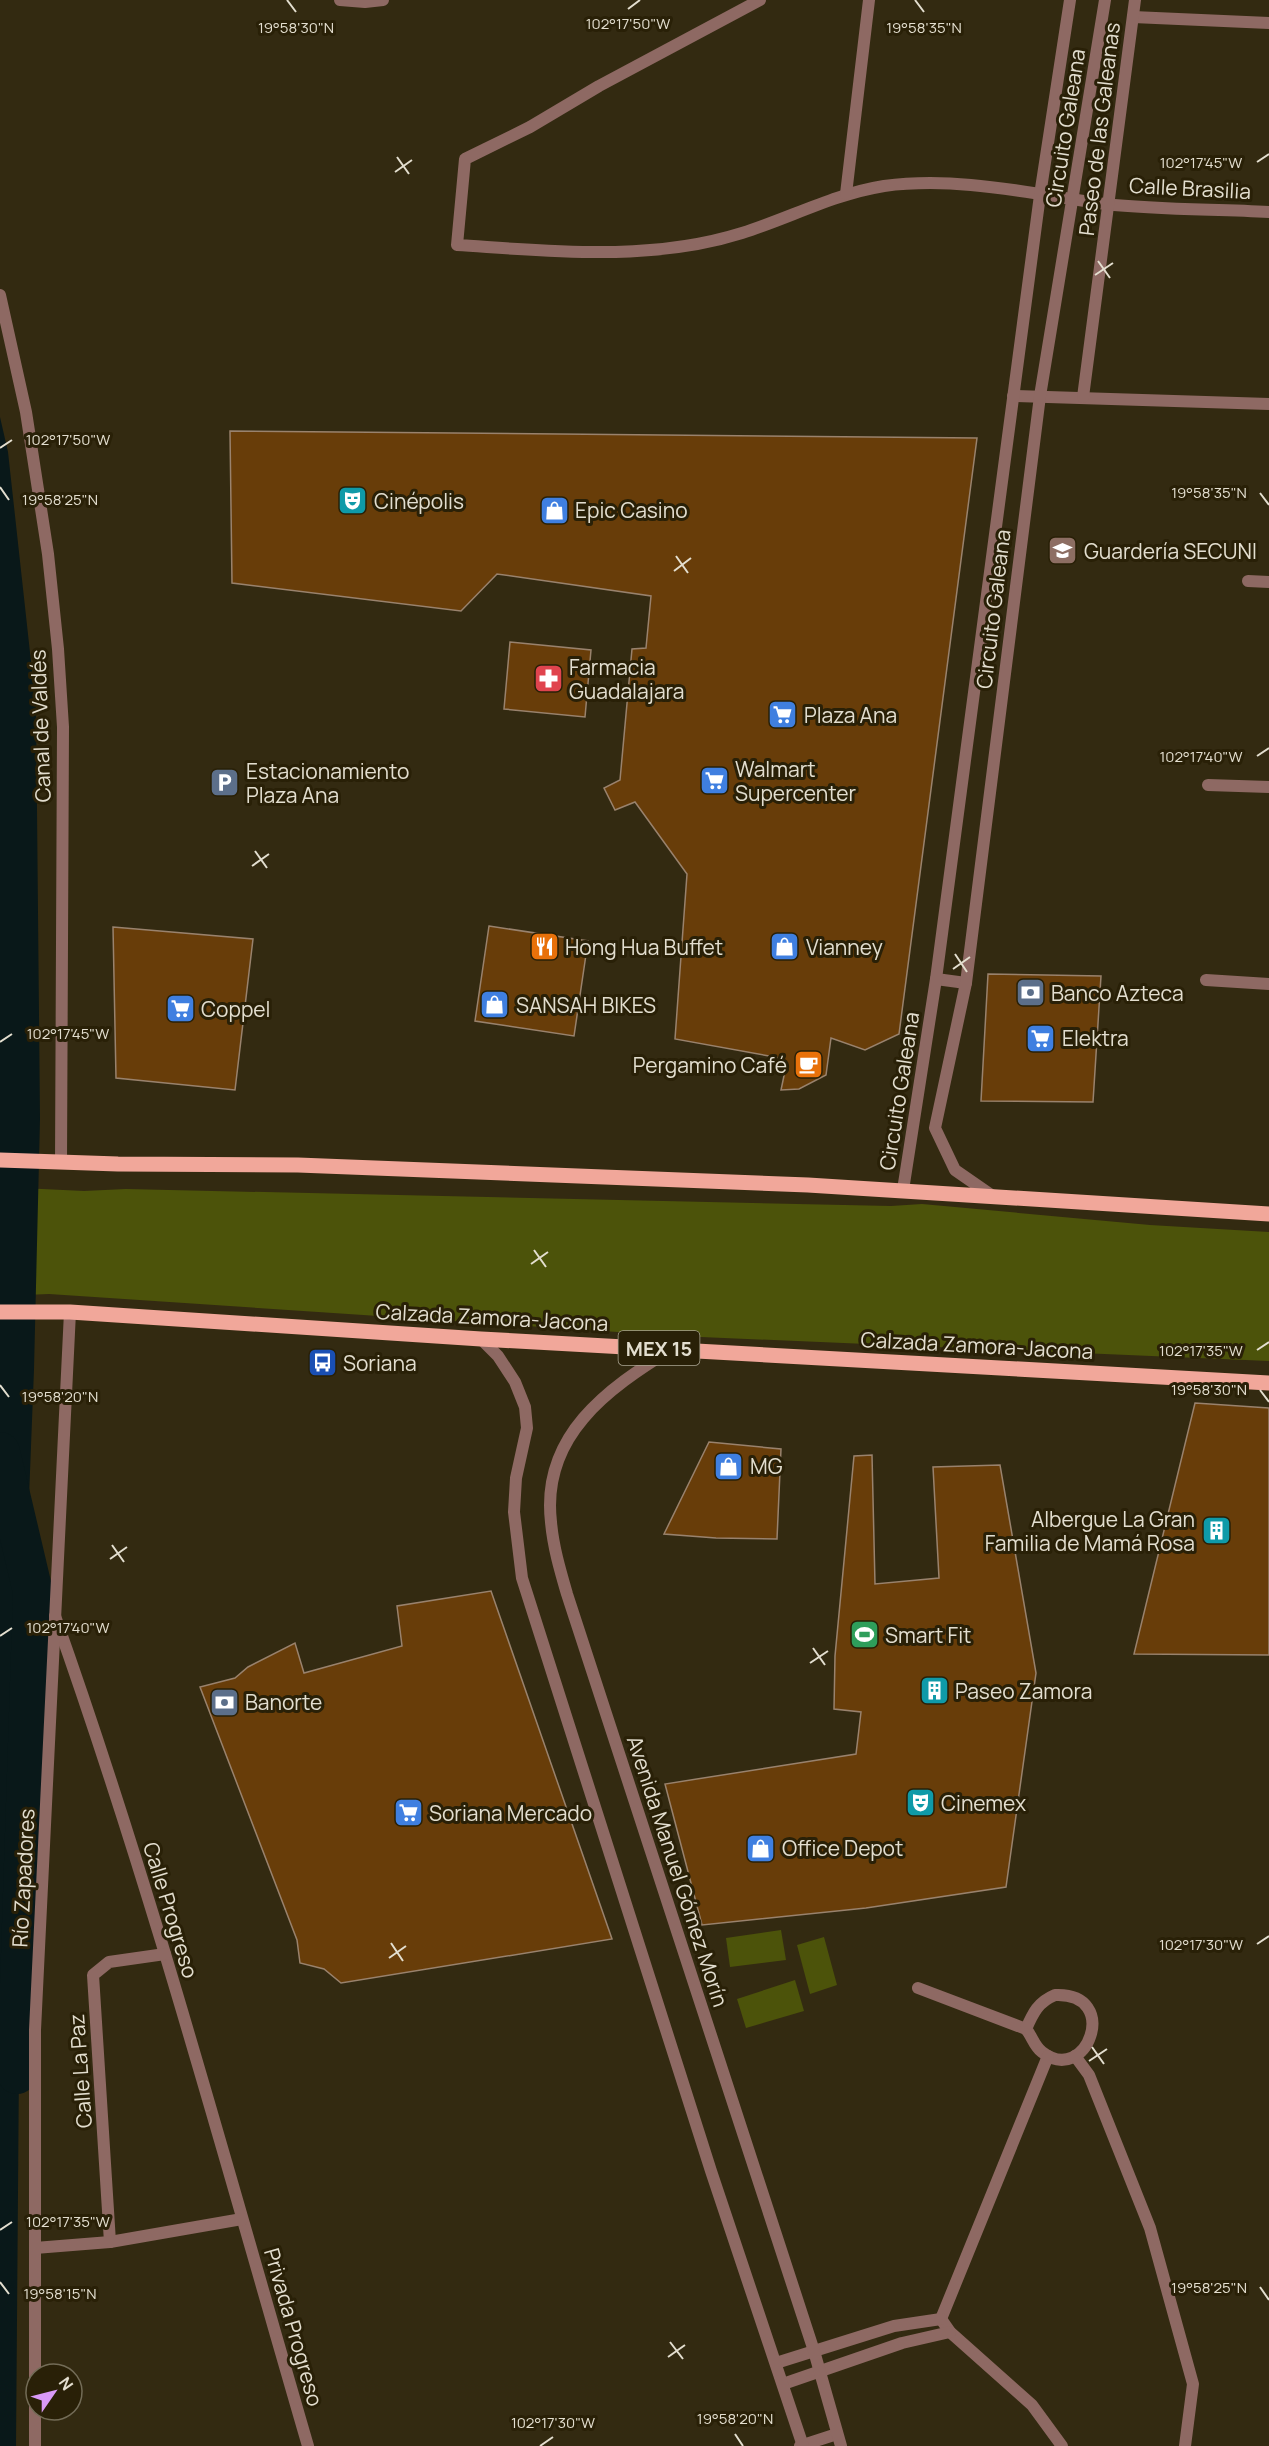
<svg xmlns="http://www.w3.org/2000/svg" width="1269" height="2446" font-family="Manrope,sans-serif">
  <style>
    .green { fill: #4c530a }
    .water { fill: #091819 }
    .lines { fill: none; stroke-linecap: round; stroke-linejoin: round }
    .river { stroke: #091819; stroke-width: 40 }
    .building { fill: #683d09; stroke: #99826d; stroke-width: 1.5 }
    .minor { stroke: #8e6963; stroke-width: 12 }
    .tertiary { stroke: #8e6963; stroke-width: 12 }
    .primary { stroke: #f1a79a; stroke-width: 15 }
    .ticks { fill: none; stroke: #e3decf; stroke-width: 2 }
    .labels { text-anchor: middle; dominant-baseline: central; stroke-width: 6; stroke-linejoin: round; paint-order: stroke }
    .shield { fill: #292007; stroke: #aba593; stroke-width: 1.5 }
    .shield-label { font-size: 20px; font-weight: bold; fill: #e3decf }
    .street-label { font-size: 21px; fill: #e3decf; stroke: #292007 }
    .poi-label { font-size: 21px; fill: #e3decf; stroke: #292007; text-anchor: start }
    .ticks-label { font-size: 15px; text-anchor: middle; fill: #e3decf; stroke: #292007; stroke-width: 6; stroke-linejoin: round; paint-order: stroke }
  </style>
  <rect width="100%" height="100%" fill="#332a11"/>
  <!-- green -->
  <g class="green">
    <polygon points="0,1187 84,1191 126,1189 891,1206 922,1204 1150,1225 1269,1232 1269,1361 678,1336 49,1294 0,1296"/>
    <polygon points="781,1930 786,1960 730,1967 726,1938"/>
    <polygon points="824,1937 837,1985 810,1994 797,1945"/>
    <polygon points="795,1980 804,2011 746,2028 737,1999"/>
  </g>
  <!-- water -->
  <polygon class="water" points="0,417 8,452 36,707 40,1119 34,1369 22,1678 16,2446 0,2446"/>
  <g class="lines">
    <!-- river -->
    <polyline class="river" points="0,1452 33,1592 17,2074"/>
  </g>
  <!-- building -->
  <g class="building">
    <polygon points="230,431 977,438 899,1034 865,1050 831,1038 826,1075 799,1089 781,1090 785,1071 780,1058 675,1039 687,874 635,802 615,810 604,788 620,780 632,649 646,648 651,596 497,574 461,611 232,583"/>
    <polygon points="510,642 591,650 585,717 504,709"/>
    <polygon points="489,926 588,941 574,1036 475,1021"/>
    <polygon points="113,927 253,939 235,1090 116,1078"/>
    <polygon points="988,974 1101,976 1093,1102 981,1101"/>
    <polygon points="1195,1403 1269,1408 1269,1655 1134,1654"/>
    <polygon points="709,1442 781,1449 777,1539 716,1538 664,1534"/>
    <polygon points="872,1455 875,1584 939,1578 933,1467 1000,1465 1036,1673 1006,1887 866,1908 702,1925 665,1784 856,1754 861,1712 834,1709 835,1656 854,1456"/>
    <polygon points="491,1591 612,1939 341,1983 324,1969 300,1963 297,1940 200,1687 235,1678 248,1667 295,1643 304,1673 402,1646 397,1606"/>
  </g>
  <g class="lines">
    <!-- minor -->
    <g class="minor">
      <polyline points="340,0 365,2 383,0"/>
      <path d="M760 0 599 86 530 127 465 159 457 245C551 251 650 262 742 233 790 218 834 194 884 186 959 176 1032 194 1105 204 1159 210 1215 209 1269 212"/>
      <polyline points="1133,17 1269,23"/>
      <polyline points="846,194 869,0"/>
      <polyline points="0,295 26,412 48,554 58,649 63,727 61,1162"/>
      <polyline points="1013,396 1269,404"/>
      <polyline points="1083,397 1135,0"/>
      <polyline points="1248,581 1269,582"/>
      <polyline points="1208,785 1269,787"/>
      <polyline points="1206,980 1269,984"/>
      <path d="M55 1616C152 1889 227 2168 308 2446"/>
      <polyline points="918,1988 1026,2029"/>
      <path d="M1055 1995C1122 1992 1087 2087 1042 2052 1034 2046 1032 2036 1026 2029 1033 2013 1038 2002 1055 1995Z"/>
      <polyline points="1075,2056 1089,2075 1150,2228 1193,2384 1185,2446"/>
      <polyline points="110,2242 93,1975 109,1962 165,1954"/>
      <polyline points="35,2248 110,2242 242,2219"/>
      <polyline points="941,2319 1048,2056"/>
      <polyline points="941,2319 950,2332 1032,2405 1062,2446"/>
      <polyline points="776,2363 894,2326 941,2319"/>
      <polyline points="783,2384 902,2343 950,2332"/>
      <polyline points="800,2446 837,2434"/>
    </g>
    <!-- tertiary -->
    <g class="tertiary">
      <polyline points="936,979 966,983"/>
      <polyline points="903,1190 936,979 1040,195 1070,0"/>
      <polyline points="994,1197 955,1170 935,1128 966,983 1040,396 1105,0"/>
      <polyline points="481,1339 498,1356 515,1382 525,1407 527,1428 516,1478 514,1512 522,1578 711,2171 803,2446"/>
      <path d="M672 1349C607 1389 541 1436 551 1522 553 1546 560 1570 567 1594L814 2351 841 2446"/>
      <polyline points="35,2446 35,2030 70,1312"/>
    </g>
    <!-- primary -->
    <g class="primary">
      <polyline points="0,1160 118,1164 298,1165 808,1185 1269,1214"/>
      <polyline points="0,1312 70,1312 481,1339 1269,1383"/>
    </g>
  </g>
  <!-- ticks -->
  <path class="ticks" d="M287 0 296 12M915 0 924 12M628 9 640 0M397 157 409 174M1257 162 1269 154M395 172 412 160M1098 261 1110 278M1095 275 1113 263M0 448 12 440M0 487 9 500M1260 493 1269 505M676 556 688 573M674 571 691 558M1257 756 1269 748M255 851 267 868M252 866 269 854M955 954 967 972M953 969 970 957M0 1042 12 1034M534 1250 546 1267M531 1264 548 1252M1257 1350 1269 1342M0 1385 9 1397M1260 1390 1269 1402M112 1545 124 1562M110 1559 127 1547M0 1636 12 1628M813 1648 825 1665M810 1663 828 1651M391 1943 403 1961M1257 1944 1269 1936M389 1958 406 1946M1092 2047 1104 2064M1089 2061 1107 2049M0 2230 12 2222M0 2282 9 2294M1260 2287 1269 2300M670 2342 683 2359M668 2357 685 2345M735 2434 743 2446M540 2446 553 2437"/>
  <!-- icons -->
  <defs>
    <symbol id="theatre-square" viewBox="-11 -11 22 22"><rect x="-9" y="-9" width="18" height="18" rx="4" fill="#0f9aa8" stroke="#292007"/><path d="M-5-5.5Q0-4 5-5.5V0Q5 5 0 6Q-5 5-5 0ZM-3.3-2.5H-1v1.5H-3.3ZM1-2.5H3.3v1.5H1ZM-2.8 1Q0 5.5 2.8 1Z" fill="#fff"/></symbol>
    <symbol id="shop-square" viewBox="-11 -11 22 22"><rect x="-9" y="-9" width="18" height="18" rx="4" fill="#3f7fe0" stroke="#292007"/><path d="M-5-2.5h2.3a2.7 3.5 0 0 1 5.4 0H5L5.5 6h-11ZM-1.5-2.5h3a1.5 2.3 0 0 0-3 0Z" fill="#fff"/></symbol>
    <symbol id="school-square" viewBox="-11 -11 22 22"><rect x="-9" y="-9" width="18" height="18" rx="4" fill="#8d6e63" stroke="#292007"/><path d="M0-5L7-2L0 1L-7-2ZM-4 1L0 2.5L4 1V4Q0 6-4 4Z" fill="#fff"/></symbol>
    <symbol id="pharmacy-square" viewBox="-11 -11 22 22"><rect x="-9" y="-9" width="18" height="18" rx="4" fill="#e0444e" stroke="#292007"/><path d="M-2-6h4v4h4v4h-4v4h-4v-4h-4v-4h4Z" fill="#fff"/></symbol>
    <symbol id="supermarket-square" viewBox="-11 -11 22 22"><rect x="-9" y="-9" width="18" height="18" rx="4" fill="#3f7fe0" stroke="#292007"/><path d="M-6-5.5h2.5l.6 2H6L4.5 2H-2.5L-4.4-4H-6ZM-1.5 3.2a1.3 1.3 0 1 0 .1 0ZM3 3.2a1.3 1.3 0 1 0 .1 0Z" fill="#fff"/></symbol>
    <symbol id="parking-square" viewBox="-11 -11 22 22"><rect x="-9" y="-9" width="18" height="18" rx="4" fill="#5c6f8a" stroke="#292007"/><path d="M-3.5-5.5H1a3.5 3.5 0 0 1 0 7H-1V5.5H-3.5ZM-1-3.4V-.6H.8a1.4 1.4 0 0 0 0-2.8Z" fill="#fff"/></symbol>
    <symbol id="restaurant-square" viewBox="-11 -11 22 22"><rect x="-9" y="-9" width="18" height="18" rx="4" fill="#e8710a" stroke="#292007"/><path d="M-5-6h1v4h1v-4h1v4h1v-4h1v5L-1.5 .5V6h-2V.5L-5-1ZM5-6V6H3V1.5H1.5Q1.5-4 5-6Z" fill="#fff"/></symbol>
    <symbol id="bank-square" viewBox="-11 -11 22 22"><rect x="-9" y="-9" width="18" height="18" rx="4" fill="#5c6f8a" stroke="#292007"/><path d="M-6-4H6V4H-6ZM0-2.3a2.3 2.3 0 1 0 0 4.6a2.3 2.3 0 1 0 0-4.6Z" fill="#fff"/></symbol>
    <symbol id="cafe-square" viewBox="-11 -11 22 22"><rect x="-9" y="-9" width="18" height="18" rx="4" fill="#e8710a" stroke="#292007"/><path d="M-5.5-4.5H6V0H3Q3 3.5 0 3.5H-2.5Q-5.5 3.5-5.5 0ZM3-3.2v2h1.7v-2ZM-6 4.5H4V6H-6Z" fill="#fff"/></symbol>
    <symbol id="bus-square" viewBox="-11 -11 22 22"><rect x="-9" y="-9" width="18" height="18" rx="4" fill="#1a4fb4" stroke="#292007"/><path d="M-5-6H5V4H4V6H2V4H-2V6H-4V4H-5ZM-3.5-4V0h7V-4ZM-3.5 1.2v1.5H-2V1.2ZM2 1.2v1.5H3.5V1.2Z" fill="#fff"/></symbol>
    <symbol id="building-square" viewBox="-11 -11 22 22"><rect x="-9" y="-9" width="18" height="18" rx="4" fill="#0f9aa8" stroke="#292007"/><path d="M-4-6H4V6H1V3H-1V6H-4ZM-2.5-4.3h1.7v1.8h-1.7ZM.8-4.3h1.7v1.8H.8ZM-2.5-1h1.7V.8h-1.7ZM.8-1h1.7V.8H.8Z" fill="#fff"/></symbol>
    <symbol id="stadium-square" viewBox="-11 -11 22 22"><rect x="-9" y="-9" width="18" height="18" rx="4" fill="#2e9e5b" stroke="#292007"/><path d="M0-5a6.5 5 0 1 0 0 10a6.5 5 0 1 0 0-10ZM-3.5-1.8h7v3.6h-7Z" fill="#fff"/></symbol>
  </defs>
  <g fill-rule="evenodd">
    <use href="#theatre-square" x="336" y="484" width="33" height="33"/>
    <use href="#shop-square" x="538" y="494" width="33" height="33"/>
    <use href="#school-square" x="1046" y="534" width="33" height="33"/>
    <use href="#pharmacy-square" x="532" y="662" width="33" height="33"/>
    <use href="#supermarket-square" x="766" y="698" width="33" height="33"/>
    <use href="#supermarket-square" x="698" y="764" width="33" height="33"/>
    <use href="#parking-square" x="208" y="766" width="33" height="33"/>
    <use href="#restaurant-square" x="528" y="930" width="33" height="33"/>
    <use href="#shop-square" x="768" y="930" width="33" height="33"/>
    <use href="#bank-square" x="1014" y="976" width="33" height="33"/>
    <use href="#shop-square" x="478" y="988" width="33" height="33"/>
    <use href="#supermarket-square" x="164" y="992" width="33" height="33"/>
    <use href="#supermarket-square" x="1024" y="1022" width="33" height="33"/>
    <use href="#cafe-square" x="792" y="1048" width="33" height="33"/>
    <use href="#bus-square" x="306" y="1346" width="33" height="33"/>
    <use href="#shop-square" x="712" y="1450" width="33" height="33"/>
    <use href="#building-square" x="1200" y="1514" width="33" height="33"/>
    <use href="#stadium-square" x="848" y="1618" width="33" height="33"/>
    <use href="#building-square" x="918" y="1674" width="33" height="33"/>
    <use href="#bank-square" x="208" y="1686" width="33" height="33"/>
    <use href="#theatre-square" x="904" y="1786" width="33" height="33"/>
    <use href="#supermarket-square" x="392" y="1796" width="33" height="33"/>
    <use href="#shop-square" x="744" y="1832" width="33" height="33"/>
  </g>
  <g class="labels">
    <!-- shield labels -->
    <rect class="shield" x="618.5" y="1331" width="81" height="34" rx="4.5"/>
    <g class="shield-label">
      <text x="659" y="1348">MEX 15</text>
    </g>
    <!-- street labels -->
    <g class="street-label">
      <text transform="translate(1065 128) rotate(-81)">Circuito Galeana</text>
      <text transform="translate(1099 129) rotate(-83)">Paseo de las Galeanas</text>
      <text transform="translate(1190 188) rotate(3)">Calle Brasilia</text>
      <text transform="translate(993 609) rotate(-83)">Circuito Galeana</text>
      <text transform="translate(40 726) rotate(-92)">Canal de Valdés</text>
      <text transform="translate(899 1091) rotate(-81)">Circuito Galeana</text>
      <text transform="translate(492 1317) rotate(3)">Calzada Zamora-Jacona</text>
      <text transform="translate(977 1345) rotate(3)">Calzada Zamora-Jacona</text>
      <text transform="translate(678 1871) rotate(72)">Avenida Manuel Gómez Morín</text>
      <text transform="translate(23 1878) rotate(-87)">Río Zapadores</text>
      <text transform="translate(171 1910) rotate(73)">Calle Progreso</text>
      <text transform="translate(80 2071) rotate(-94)">Calle La Paz</text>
      <text transform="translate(294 2327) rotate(74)">Privada Progreso</text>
    </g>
    <!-- poi labels -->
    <g class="poi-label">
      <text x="374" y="501">Cinépolis</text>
      <text x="575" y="510">Epic Casino</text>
      <text x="1084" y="551">Guardería SECUNI</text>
      <text x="569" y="667">Farmacia<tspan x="569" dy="24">Guadalajara</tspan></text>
      <text x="804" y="715">Plaza Ana</text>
      <text x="735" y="769">Walmart<tspan x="735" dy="24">Supercenter</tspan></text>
      <text x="246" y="771">Estacionamiento<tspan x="246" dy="24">Plaza Ana</tspan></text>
      <text x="565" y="947">Hong Hua Buffet</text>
      <text x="806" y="947">Vianney</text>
      <text x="1051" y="993">Banco Azteca</text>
      <text x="516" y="1005">SANSAH BIKES</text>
      <text x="201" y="1009">Coppel</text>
      <text x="1062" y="1038">Elektra</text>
      <text x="787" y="1065" text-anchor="end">Pergamino Café</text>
      <text x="343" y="1363">Soriana</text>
      <text x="750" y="1466">MG</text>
      <text x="1195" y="1519" text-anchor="end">Albergue La Gran<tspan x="1195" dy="24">Familia de Mamá Rosa</tspan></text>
      <text x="885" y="1635">Smart Fit</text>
      <text x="955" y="1691">Paseo Zamora</text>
      <text x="245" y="1702">Banorte</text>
      <text x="941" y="1803">Cinemex</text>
      <text x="429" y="1813">Soriana Mercado</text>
      <text x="782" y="1848">Office Depot</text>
    </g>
  </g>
  <g class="ticks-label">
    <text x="628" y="29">102°17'50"W</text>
    <text x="296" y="33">19°58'30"N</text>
    <text x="924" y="33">19°58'35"N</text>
    <text x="1201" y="168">102°17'45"W</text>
    <text x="68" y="445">102°17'50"W</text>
    <text x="1209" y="498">19°58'35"N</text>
    <text x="60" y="505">19°58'25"N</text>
    <text x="1201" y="762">102°17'40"W</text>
    <text x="68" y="1039">102°17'45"W</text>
    <text x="1201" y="1356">102°17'35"W</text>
    <text x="1209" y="1395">19°58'30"N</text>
    <text x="60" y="1402">19°58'20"N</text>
    <text x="68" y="1633">102°17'40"W</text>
    <text x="1201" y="1950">102°17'30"W</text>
    <text x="68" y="2227">102°17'35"W</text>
    <text x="1209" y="2293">19°58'25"N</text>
    <text x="60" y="2299">19°58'15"N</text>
    <text x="735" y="2424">19°58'20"N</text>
    <text x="553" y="2428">102°17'30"W</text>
  </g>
  <!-- north arrow -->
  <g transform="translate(54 2392) rotate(55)"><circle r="28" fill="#292007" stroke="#736c57" stroke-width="1.5"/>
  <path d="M0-4.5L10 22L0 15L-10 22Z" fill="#d99af7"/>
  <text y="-9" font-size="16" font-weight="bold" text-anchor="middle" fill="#e3decf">N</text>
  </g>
</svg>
